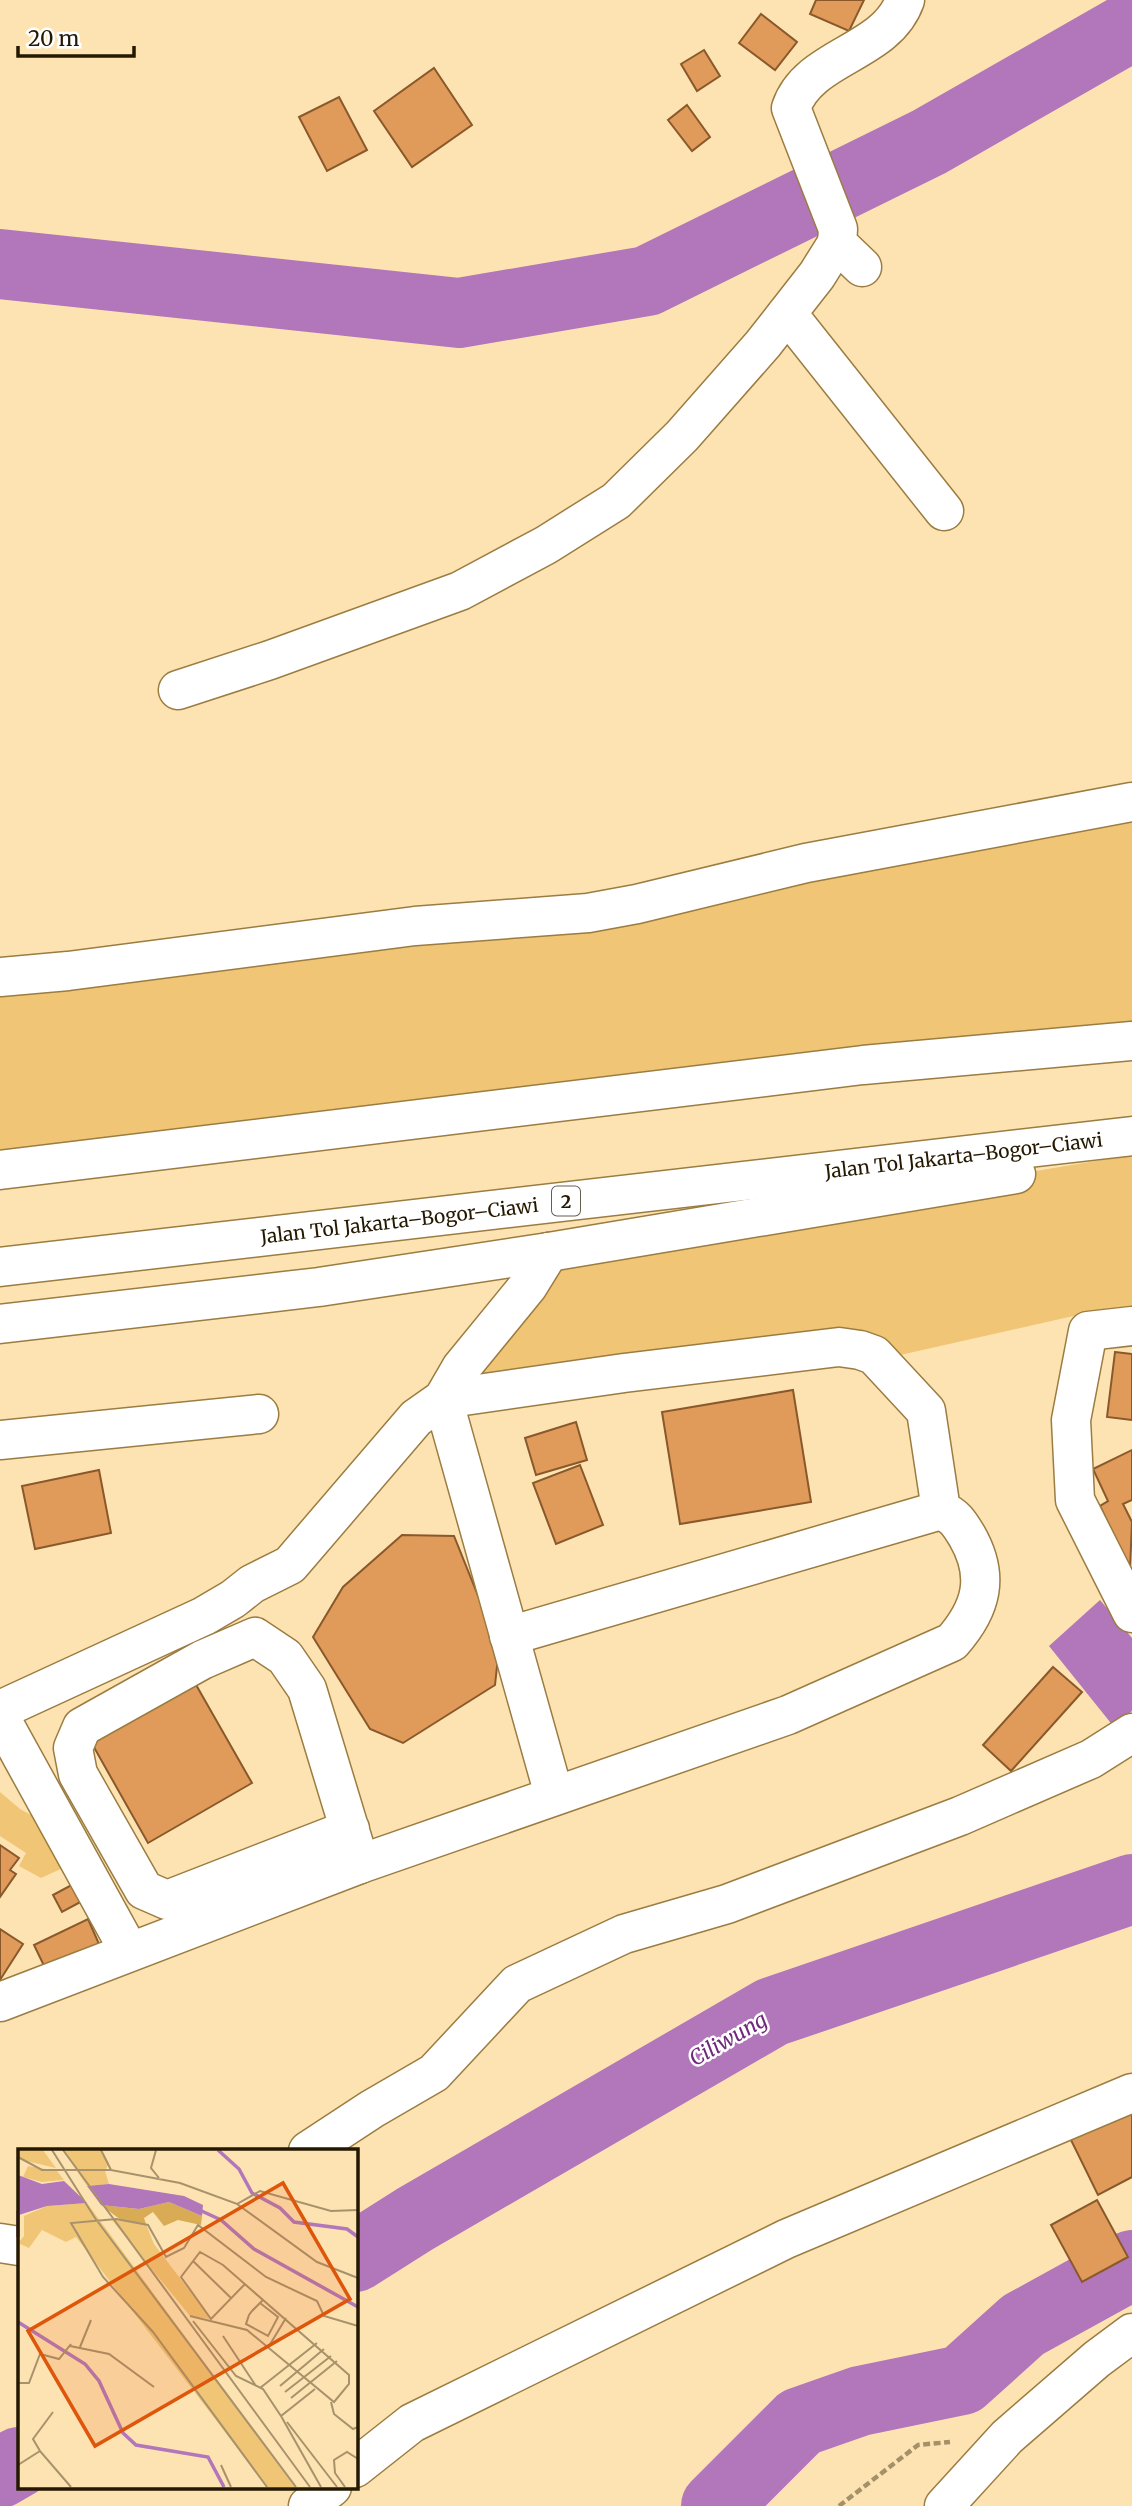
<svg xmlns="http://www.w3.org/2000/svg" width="1132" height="2506" font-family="Merriweather,serif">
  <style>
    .green { fill: #f0c575 }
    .water { fill: #b177ba }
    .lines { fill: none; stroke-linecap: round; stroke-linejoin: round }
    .river { stroke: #b177ba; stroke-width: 70 }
    .building { fill: #e09a59; stroke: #89592c; stroke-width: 2 }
    .minor-casing { stroke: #9b7c41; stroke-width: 41 }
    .highway-casing { stroke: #9b7c41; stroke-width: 41 }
    .path { stroke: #a49069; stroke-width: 4.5; stroke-dasharray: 7 3.5; stroke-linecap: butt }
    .minor { stroke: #fff; stroke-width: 38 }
    .highway { stroke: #fff; stroke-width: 38 }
    .labels { text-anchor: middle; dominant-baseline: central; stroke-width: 5; stroke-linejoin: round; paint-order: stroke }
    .shield { fill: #fff; stroke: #665d4d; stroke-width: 2 }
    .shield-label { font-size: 18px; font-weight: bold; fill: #241801 }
    .street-label { font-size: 19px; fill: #241801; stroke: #fff }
    .water-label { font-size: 21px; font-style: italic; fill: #6f287b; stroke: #fff }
    .inset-river { fill: none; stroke: #b177ba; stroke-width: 3.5 }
    .inset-road { fill: none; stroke: #a7926b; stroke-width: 2 }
    .view { fill: #de560b; fill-opacity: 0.15; stroke: #de560b; stroke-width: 3.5 }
    .inset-edge { fill: none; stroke: #241801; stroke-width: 3.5 }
  </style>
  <rect width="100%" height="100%" fill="#fee3b2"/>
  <!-- green -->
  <g class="green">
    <polygon points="1132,799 1132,1043 0,1170 0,975 588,913"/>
    <polygon points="1132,1155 1132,1307 1091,1312 878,1360 443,1399 549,1252"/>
    <polygon points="0,1792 20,1809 42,1821 65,1867 41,1878 19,1866 26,1853 0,1836"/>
  </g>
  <!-- water -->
  <polygon class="water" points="1100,1600 1132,1638 1132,1711 1114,1727 1049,1646"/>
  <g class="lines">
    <!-- river -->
    <g class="river">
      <polyline points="0,264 459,313 647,281 929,142 1132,26"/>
      <polyline points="355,2257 415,2219 772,2012 1132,1889"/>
      <polyline points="0,2473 19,2462"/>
      <polyline points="716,2506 800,2422 860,2401 962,2380 1023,2325 1132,2265"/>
    </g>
  </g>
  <!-- building -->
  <g class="building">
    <polygon points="816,0 864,0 849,31 810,14"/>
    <polygon points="761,14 797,42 775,70 739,43"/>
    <polygon points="704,50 720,76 697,91 681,64"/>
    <polygon points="434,68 472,125 412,167 374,111"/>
    <polygon points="339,97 367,150 327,171 299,117"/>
    <polygon points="687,105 710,137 692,151 668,120"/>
    <polygon points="1115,1352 1132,1354 1132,1420 1107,1417"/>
    <polygon points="793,1390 811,1502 680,1524 662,1412"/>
    <polygon points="576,1422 587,1460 536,1475 525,1438"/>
    <polygon points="1132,1450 1132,1500 1123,1504 1132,1522 1130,1570 1100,1506 1108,1501 1093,1469"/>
    <polygon points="580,1465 603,1525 556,1544 533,1483"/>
    <polygon points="99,1470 111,1533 35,1549 22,1486"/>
    <polygon points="402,1535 454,1536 499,1648 495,1685 403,1743 370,1729 313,1637 343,1587"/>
    <polygon points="1053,1667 1082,1692 1011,1771 983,1745"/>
    <polygon points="195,1683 252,1783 148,1843 91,1742"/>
    <polygon points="0,1845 19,1858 10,1870 16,1874 0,1897"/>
    <polygon points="77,1882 86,1899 62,1912 53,1895"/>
    <polygon points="88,1919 99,1944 46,1970 34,1945"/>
    <polygon points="0,1929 23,1944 0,1980"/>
    <polygon points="1132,2103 1132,2177 1098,2195 1069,2136"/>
    <polygon points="1097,2200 1128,2257 1082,2282 1051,2225"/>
  </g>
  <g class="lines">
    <defs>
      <g id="minor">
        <path d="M862 267 837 243 838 229 791 108C809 55 886 54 905 0"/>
        <polyline points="786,315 798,327 944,511"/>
        <polyline points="178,690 270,660 460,591 546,545 616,501 682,436 763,344 817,275 837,243"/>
        <polyline points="0,977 68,971 415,926 588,913 637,904 806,863 1132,802"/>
        <polyline points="0,1324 319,1287 549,1252"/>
        <polyline points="1132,1326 1088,1331 1071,1420 1075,1500 1132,1613"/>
        <polyline points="0,1440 259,1414"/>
        <polyline points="509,1636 941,1510"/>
        <polyline points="0,1710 204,1616 233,1599 252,1584 290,1565 416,1418 443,1399 461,1368 528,1286 549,1252"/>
        <polyline points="0,1717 129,1951"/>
        <polyline points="350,1829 167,1900 144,1890 78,1774 73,1748 82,1727 202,1660 255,1637 285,1657 307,1689 360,1864"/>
        <path d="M0 2002 360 1864 788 1715 952 1642C982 1608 990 1576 967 1536 959 1523 955 1516 941 1510L926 1411 874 1355 860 1350 839 1347 624 1373 443 1399 554 1795"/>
        <polyline points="308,2151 372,2109 434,2073 517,1984 624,1934 727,1904 960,1816 1091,1759 1132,1733"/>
        <polyline points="0,2243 19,2246"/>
        <polyline points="355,2468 412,2423 786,2239 1132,2093"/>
        <polyline points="308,2506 332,2487"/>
        <polyline points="944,2506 1007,2437 1097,2359 1132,2333"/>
      </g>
      <g id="highway">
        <polyline points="0,1170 863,1065 1132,1041"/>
        <polyline points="549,1252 1016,1174"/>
        <path id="s1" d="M0 1267 1132 1136"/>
      </g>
    </defs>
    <!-- minor casing -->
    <use href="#minor" class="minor-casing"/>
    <!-- highway casing -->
    <use href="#highway" class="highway-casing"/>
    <!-- path -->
    <polyline class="path" points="839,2506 918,2445 950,2442"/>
    <!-- minor -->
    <use href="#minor" class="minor"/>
    <!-- highway -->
    <use href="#highway" class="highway"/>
  </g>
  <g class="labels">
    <!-- shield labels -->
    <rect class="shield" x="552" y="1186.5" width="28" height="29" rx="5"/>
    <g class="shield-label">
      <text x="566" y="1201">2</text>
    </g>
    <!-- street labels -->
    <g class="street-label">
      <text stroke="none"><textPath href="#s1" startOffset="970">Jalan Tol Jakarta–Bogor–Ciawi</textPath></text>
      <text stroke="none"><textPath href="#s1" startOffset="402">Jalan Tol Jakarta–Bogor–Ciawi</textPath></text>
    </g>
    <!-- water labels -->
    <g class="water-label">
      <text transform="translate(728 2039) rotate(-30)">Ciliwung</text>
    </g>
  </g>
  <!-- overview -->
  <g transform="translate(18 2149)">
    <rect width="340" height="340" fill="#fee3b2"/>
    <path d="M0 1H25L38 19 0 10ZM45 1H83L91 14 87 22 91 35 69 37ZM10 17 39 22 46 31 24 33 5 28ZM69 54 278 338H249L58 88 48 93 24 81 11 99 0 94 6 87V67L29 57ZM93 70 128 75 136 95 193 170 172 167Z" fill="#f0c575"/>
    <path d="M151 53 184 67 183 76 160 71 146 77 135 63 126 69 128 75 103 71 83 56 121 60Z" fill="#d8ab54"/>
    <path d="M0 26 24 35 46 32 69 54 29 57 1 66ZM91 35 166 47 185 56 184 67 151 53 121 60 83 56 69 37Z" fill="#b177ba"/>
    <path class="inset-river" d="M200 1 221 20 234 44 262 59 276 73 329 80 340 88M175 58 203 71 236 100 340 158M0 62V88M0 173 67 215 81 232 105 284 118 296 190 308 206 338"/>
    <path class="inset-road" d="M34 1 77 69 278 338M45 1 292 338M83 1 93 21M138 1 133 19 141 29M0 8 24 21H93L162 34 219 55 242 42 313 62 340 61M219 55 299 113 340 129M175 112 213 149M242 154 260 168 250 187 228 175 231 166 234 162 245 151M172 167 229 181 316 253 331 235V226L205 116 182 103 163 128 193 170 227 135M175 172 218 227 245 240 263 267 297 240M205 187 238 237M52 197 91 205 136 238M251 197 268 169M62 198 73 171M0 234H11L22 205 41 210 53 195M262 237 306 200M242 239 299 194M267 243 313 207M273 249 319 212M313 253 316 265 335 280 340 278M263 267 303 338M269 273 319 338M22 302 15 290 35 263M0 316 22 302 53 338M203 316 213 338M249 338 135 183 85 128 53 74 98 70 130 76 148 108 166 99 180 76 248 128 299 152 306 167 340 177M327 338 317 324 316 311 329 303 340 310"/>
    <path class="view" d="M265 34 332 150 77 297 10 182Z"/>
    <rect width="340" height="340" class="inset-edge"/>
  </g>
  <!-- scale -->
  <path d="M18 46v10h116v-10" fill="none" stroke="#241801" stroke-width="3.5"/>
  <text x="28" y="46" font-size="21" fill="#241801" stroke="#ffffff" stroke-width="5" paint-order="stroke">20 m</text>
</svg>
